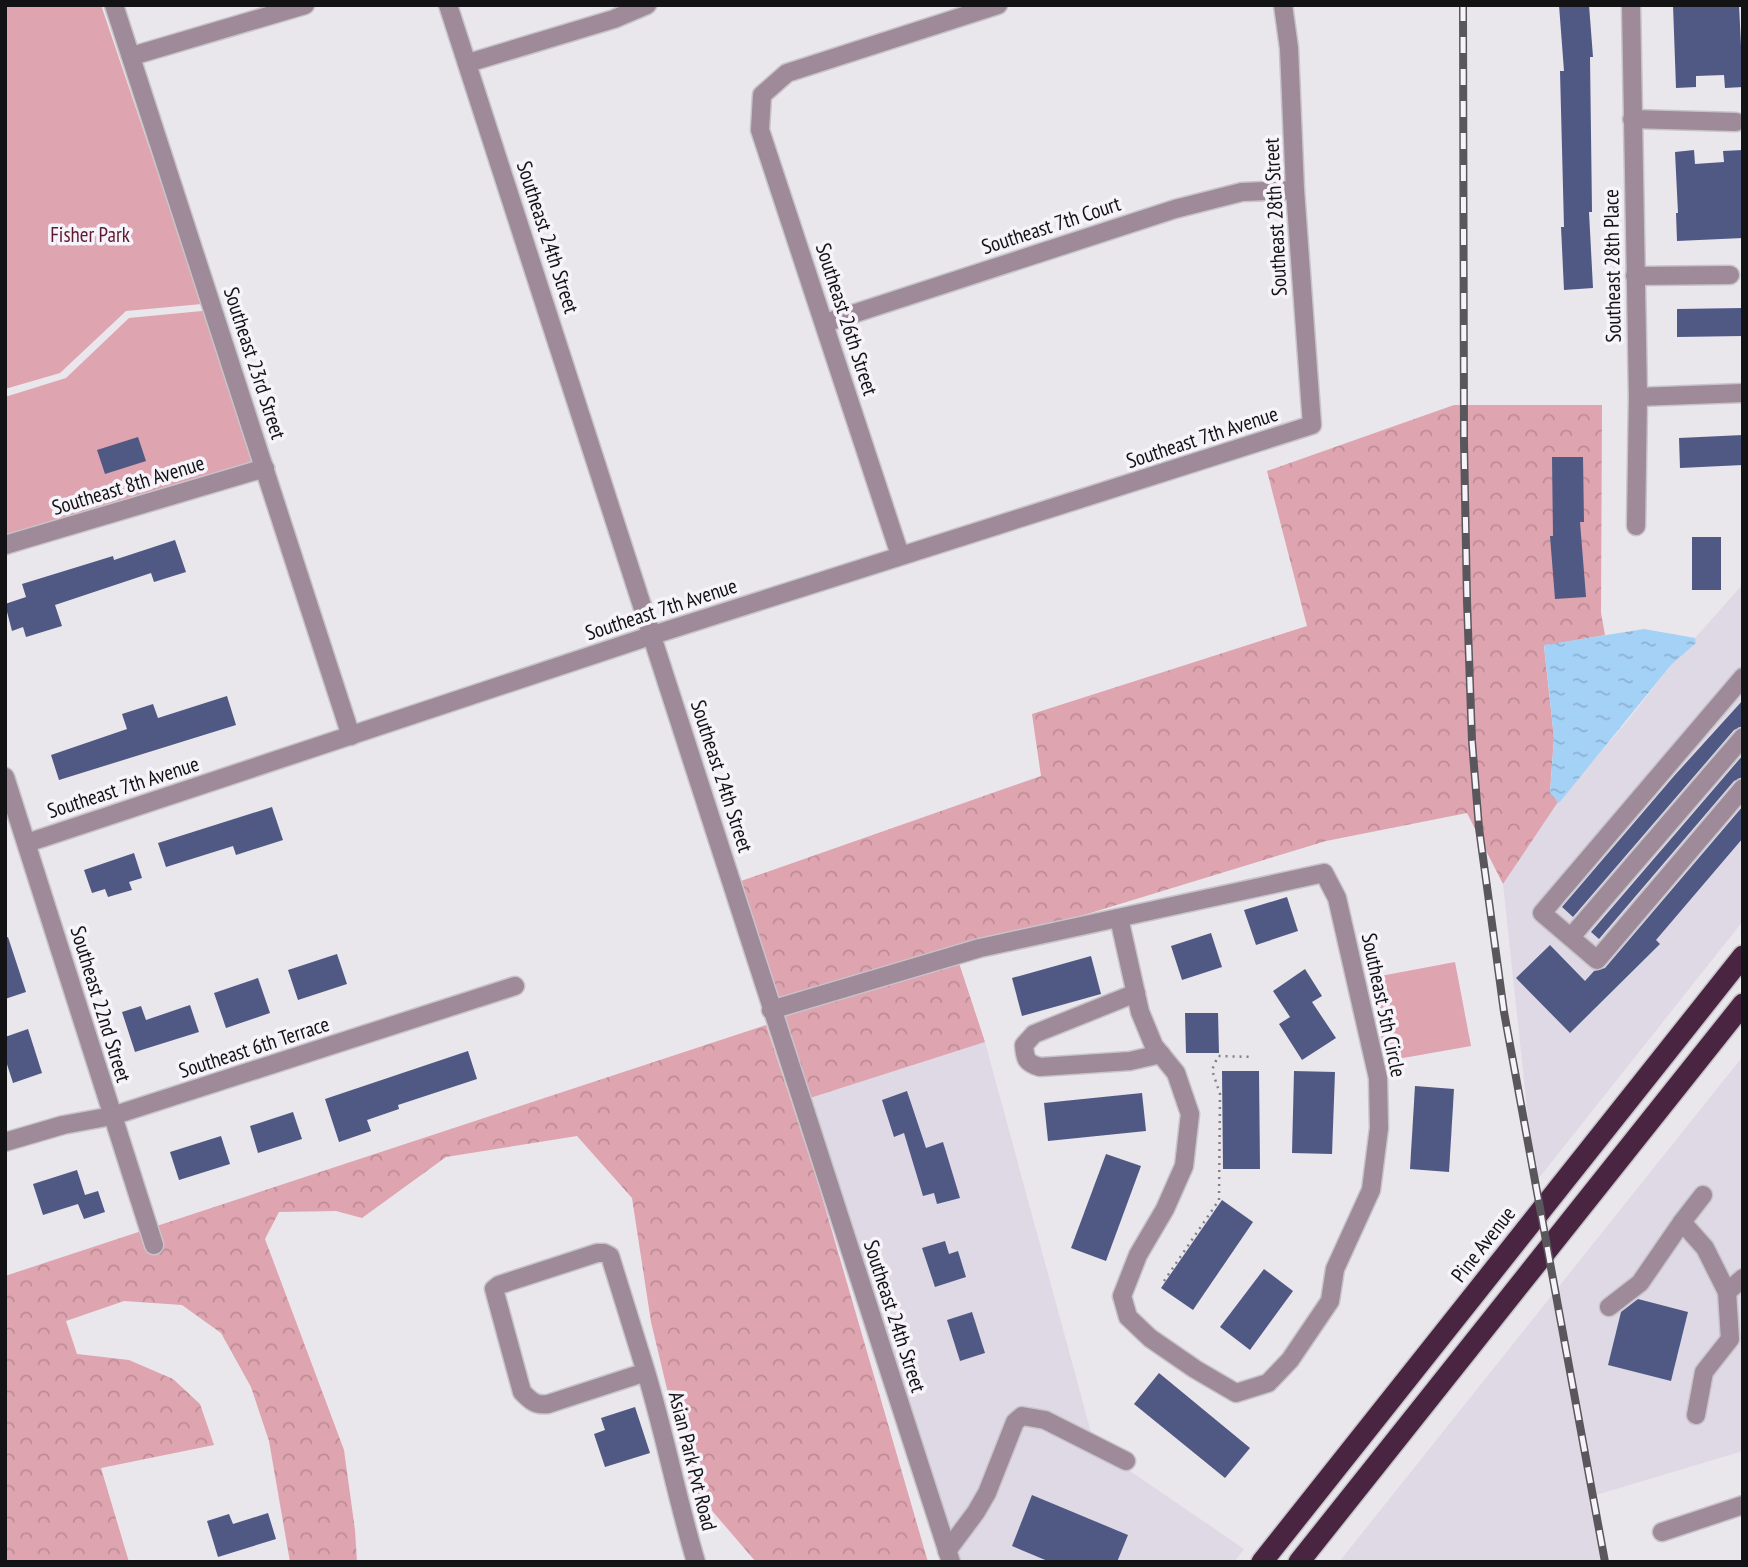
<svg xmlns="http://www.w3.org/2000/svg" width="1748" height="1567" font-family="'PT Sans Narrow',sans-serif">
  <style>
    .built { fill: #dfd9e6 }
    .green { fill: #dea4af }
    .forest { fill: url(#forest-crowns) }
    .water { fill: url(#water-ripples) }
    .building { fill: #505984 }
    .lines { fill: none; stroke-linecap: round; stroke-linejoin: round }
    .minor-casing { stroke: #c7c4c9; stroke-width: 21 }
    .highway-casing { stroke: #c7c4c9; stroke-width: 24 }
    .path { stroke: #828084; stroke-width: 2.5; stroke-dasharray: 2 5; stroke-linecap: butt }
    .minor { stroke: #9e8a99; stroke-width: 18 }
    .highway { stroke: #4a2542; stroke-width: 21 }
    .rail-casing { stroke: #59575b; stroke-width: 8 }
    .rail { stroke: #f6f3fa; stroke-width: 5; stroke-dasharray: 16; stroke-linecap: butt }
    .labels { text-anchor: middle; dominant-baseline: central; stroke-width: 7; stroke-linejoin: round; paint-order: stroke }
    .street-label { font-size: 21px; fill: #131214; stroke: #f6f3fa }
    .park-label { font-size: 21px; fill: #601b2f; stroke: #f6f3fa }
  </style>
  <defs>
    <pattern id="forest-crowns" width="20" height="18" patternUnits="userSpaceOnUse" patternTransform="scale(1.75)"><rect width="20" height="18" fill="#dea4af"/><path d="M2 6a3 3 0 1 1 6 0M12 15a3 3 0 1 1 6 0" fill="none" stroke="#be8c96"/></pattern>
    <pattern id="water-ripples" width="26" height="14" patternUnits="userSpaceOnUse" patternTransform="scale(1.75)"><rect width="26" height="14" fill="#a4d1f6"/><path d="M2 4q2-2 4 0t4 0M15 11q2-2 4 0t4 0" fill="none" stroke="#8cb2d2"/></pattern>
  </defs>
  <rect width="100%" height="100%" fill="#e9e6ec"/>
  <!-- built -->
  <g class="built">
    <polygon points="1743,584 1743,921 1535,1183 1503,884 1558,802 1629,719 1671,665 1696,643 1695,638"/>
    <polygon points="985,1042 1095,1447 1244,1549 1234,1562 961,1562 810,1098"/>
    <polygon points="1743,1056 1743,1451 1596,1495 1608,1562 1339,1562"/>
  </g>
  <!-- green -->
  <g class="green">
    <polygon points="5,5 101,5 202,304 126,311 60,373 5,389"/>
    <polygon points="210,302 265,472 5,556 5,397 66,378 129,318 202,311"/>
    <polygon points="1455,962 1471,1046 1386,1061 1370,978"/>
  </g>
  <!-- forest -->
  <g class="forest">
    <polygon points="1454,405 1602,405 1601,613 1605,635 1544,646 1554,738 1550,792 1558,802 1503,884 1467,813 1326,841 956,954 985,1042 810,1098 741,881 1041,776 1032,714 1307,626 1267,471"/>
    <polygon points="766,1025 818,1183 928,1562 756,1562 690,1485 651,1322 632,1198 577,1136 446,1157 362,1218 336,1211 279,1212 265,1239 344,1450 355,1530 357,1562 290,1562 269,1441 251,1387 221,1333 182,1305 124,1301 66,1321 77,1354 129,1360 173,1379 200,1404 214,1445 101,1468 129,1562 5,1562 5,1276"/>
  </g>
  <!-- water -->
  <polygon class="water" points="1644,629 1695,638 1696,643 1671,665 1559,803 1550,793 1554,738 1544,645"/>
  <!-- building -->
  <g class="building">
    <polygon points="1559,5 1589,5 1593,57 1590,57 1592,212 1589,212 1593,288 1564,290 1561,227 1564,227 1560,71 1564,71"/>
    <polygon points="1673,5 1739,5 1743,87 1725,88 1724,75 1696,76 1696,87 1676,88"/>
    <polygon points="1694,150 1695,164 1724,162 1723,151 1743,150 1743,238 1677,241 1676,213 1678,213 1675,152"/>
    <polygon points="1743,308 1743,336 1677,337 1677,309"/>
    <polygon points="1743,435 1743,465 1680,468 1679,438"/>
    <polygon points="138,437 146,461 105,474 97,450"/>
    <polygon points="1552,457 1583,457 1584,522 1580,522 1586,597 1555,599 1550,536 1553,536"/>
    <rect x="1692" y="537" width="29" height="53"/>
    <polygon points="175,540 186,572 154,582 151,573 55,605 62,626 26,637 23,627 12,631 5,604 26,597 22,584 113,556 114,560"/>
    <polygon points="227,696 236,725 59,780 51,755 127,729 122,714 153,704 158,718"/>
    <polygon points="1743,700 1743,726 1734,730 1573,917 1562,907 1674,776"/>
    <polygon points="1743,755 1743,777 1734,781 1599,939 1591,932"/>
    <polygon points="1743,806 1743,838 1656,940 1660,944 1570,1033 1516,978 1550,945 1585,981 1594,971 1605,968"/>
    <polygon points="272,807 283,840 236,855 233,846 166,867 158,843"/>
    <polygon points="134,853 142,878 129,882 132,890 108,897 105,889 92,893 84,870"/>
    <polygon points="1287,897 1298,931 1256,945 1244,910"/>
    <polygon points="1211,933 1222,967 1182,980 1171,946"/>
    <polygon points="8,937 26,992 5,999 5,938"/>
    <polygon points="337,954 347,984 298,1000 288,970"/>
    <polygon points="1091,956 1101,994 1022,1016 1012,978"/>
    <polygon points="1305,969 1322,996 1312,1002 1336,1038 1302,1060 1279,1024 1290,1017 1273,991"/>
    <polygon points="258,978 270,1013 226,1028 214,993"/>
    <polygon points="190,1005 199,1032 135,1052 122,1012 141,1006 146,1020"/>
    <polygon points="1185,1013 1218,1013 1219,1053 1186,1053"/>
    <polygon points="28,1029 42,1073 13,1083 5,1058 5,1037"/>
    <polygon points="468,1051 477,1079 398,1105 399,1109 367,1120 371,1131 339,1142 325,1099"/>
    <polygon points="1222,1071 1259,1071 1260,1169 1223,1169"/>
    <polygon points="1294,1071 1335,1072 1332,1154 1292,1153"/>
    <polygon points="1415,1086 1454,1089 1449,1172 1410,1169"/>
    <polygon points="907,1091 926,1148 943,1142 960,1198 937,1204 934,1193 923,1196 904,1133 894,1137 882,1100"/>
    <polygon points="1142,1093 1146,1131 1048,1141 1044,1103"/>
    <polygon points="293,1112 302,1139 258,1153 250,1126"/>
    <polygon points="221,1136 230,1164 179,1180 170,1152"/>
    <polygon points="1106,1154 1141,1166 1106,1261 1071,1248"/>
    <polygon points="77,1170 85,1195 98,1191 105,1212 84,1219 78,1204 43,1215 33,1184"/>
    <polygon points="1222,1200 1253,1222 1193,1310 1161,1288"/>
    <polygon points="945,1241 949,1254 958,1251 966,1277 935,1287 922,1248"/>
    <polygon points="1264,1269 1293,1291 1250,1350 1220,1327"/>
    <polygon points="1638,1299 1688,1312 1671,1381 1608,1365 1621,1312"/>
    <polygon points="972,1312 985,1353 960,1361 947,1320"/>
    <polygon points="1159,1373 1250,1448 1225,1478 1134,1404"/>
    <polygon points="635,1407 650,1453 605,1467 594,1434 605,1430 601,1418"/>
    <polygon points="1032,1495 1128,1535 1117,1562 1050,1562 1012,1546"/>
    <polygon points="268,1513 276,1539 218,1557 207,1521 229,1514 233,1524"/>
  </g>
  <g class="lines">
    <defs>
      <g id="minor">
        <polyline points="114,5 351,736"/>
        <polyline points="448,5 951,1562"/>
        <polyline points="1631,5 1638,397 1636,526"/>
        <polyline points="132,56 305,5"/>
        <polyline points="468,63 614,19 647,5"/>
        <polyline points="1632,119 1736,122"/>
        <polyline points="1635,276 1730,275"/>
        <polyline points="825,323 1175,209 1242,192 1295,190"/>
        <polyline points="1638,397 1743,393"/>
        <polyline points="5,545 265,468"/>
        <polyline points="900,555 760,130 762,95 787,73 998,5"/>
        <polyline points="1743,677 1542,913 1597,960 1743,788"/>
        <polyline points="5,777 154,1245"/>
        <polyline points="27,843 653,635 1312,425 1295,190 1289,48 1283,5"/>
        <polyline points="1571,937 1743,737"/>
        <path d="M1136 993 1034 1034 1024 1045C1025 1059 1026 1063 1040 1067L1130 1061 1161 1054"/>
        <polyline points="771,1010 980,948 1324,873 1337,898 1378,1078 1379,1128 1371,1190 1335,1269 1330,1301 1290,1360 1268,1383 1236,1393 1195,1369 1150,1338 1128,1317 1122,1296 1138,1255 1165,1209 1184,1166 1190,1114 1176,1073 1154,1046 1140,1012 1119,918"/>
        <polyline points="5,1142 63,1125 112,1116 515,986"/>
        <polyline points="1727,1292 1743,1278"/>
        <polyline points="1609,1307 1640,1283 1682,1222"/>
        <path d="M646 1372 548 1404C535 1406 530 1400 522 1392L494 1289 499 1285 597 1253H604L610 1256 646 1372C665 1435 677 1499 696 1562"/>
        <polyline points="1696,1415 1704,1372 1730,1339 1727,1292 1705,1248 1682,1222 1703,1195"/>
        <polyline points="1662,1532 1743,1505"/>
        <polyline points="947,1551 976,1512 987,1493 1015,1422 1022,1416 1045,1420 1126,1461"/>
      </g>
      <g id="highway">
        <polyline points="1262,1562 1743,956"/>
        <polyline points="1299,1562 1743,1004"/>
      </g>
    </defs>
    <!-- minor casing -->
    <use href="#minor" class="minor-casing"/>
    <!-- highway casing -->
    <use href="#highway" class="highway-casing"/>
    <!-- path -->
    <polyline class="path" points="1164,1281 1219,1200 1220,1094 1212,1070 1218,1056 1253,1057"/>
    <!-- minor -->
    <use href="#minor" class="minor"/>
    <!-- highway -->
    <use href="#highway" class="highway"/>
    <defs>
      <polyline id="rail" points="1463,5 1464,442 1467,601 1472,741 1479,828 1504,1012 1605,1562"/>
    </defs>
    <!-- rail casing -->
    <use href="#rail" class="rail-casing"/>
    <!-- rail -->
    <use href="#rail" class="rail"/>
  </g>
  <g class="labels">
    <!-- street labels -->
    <g class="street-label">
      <text transform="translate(1275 217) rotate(-93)">Southeast 28th Street</text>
      <text transform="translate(1051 225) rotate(-18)">Southeast 7th Court</text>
      <text transform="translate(548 237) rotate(72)">Southeast 24th Street</text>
      <text transform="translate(1612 266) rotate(-91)">Southeast 28th Place</text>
      <text transform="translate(847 319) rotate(72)">Southeast 26th Street</text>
      <text transform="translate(255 363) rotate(72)">Southeast 23rd Street</text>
      <text transform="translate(1202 437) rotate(-18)">Southeast 7th Avenue</text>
      <text transform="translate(128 485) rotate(-17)">Southeast 8th Avenue</text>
      <text transform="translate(661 609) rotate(-18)">Southeast 7th Avenue</text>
      <text transform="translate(722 776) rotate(72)">Southeast 24th Street</text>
      <text transform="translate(123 787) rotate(-18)">Southeast 7th Avenue</text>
      <text transform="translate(101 1004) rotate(73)">Southeast 22nd Street</text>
      <text transform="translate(1384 1005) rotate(78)">Southeast 5th Circle</text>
      <text transform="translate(254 1047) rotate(-18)">Southeast 6th Terrace</text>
      <text transform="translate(1483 1244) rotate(-52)">Pine Avenue</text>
      <text transform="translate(895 1316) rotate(72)">Southeast 24th Street</text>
      <text transform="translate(693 1461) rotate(76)">Asian Park Pvt Road</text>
    </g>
    <!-- park labels -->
    <g class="park-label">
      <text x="90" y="234">Fisher Park</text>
    </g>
  </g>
  <!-- border -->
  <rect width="1748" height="1567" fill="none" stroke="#131214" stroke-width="14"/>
</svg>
